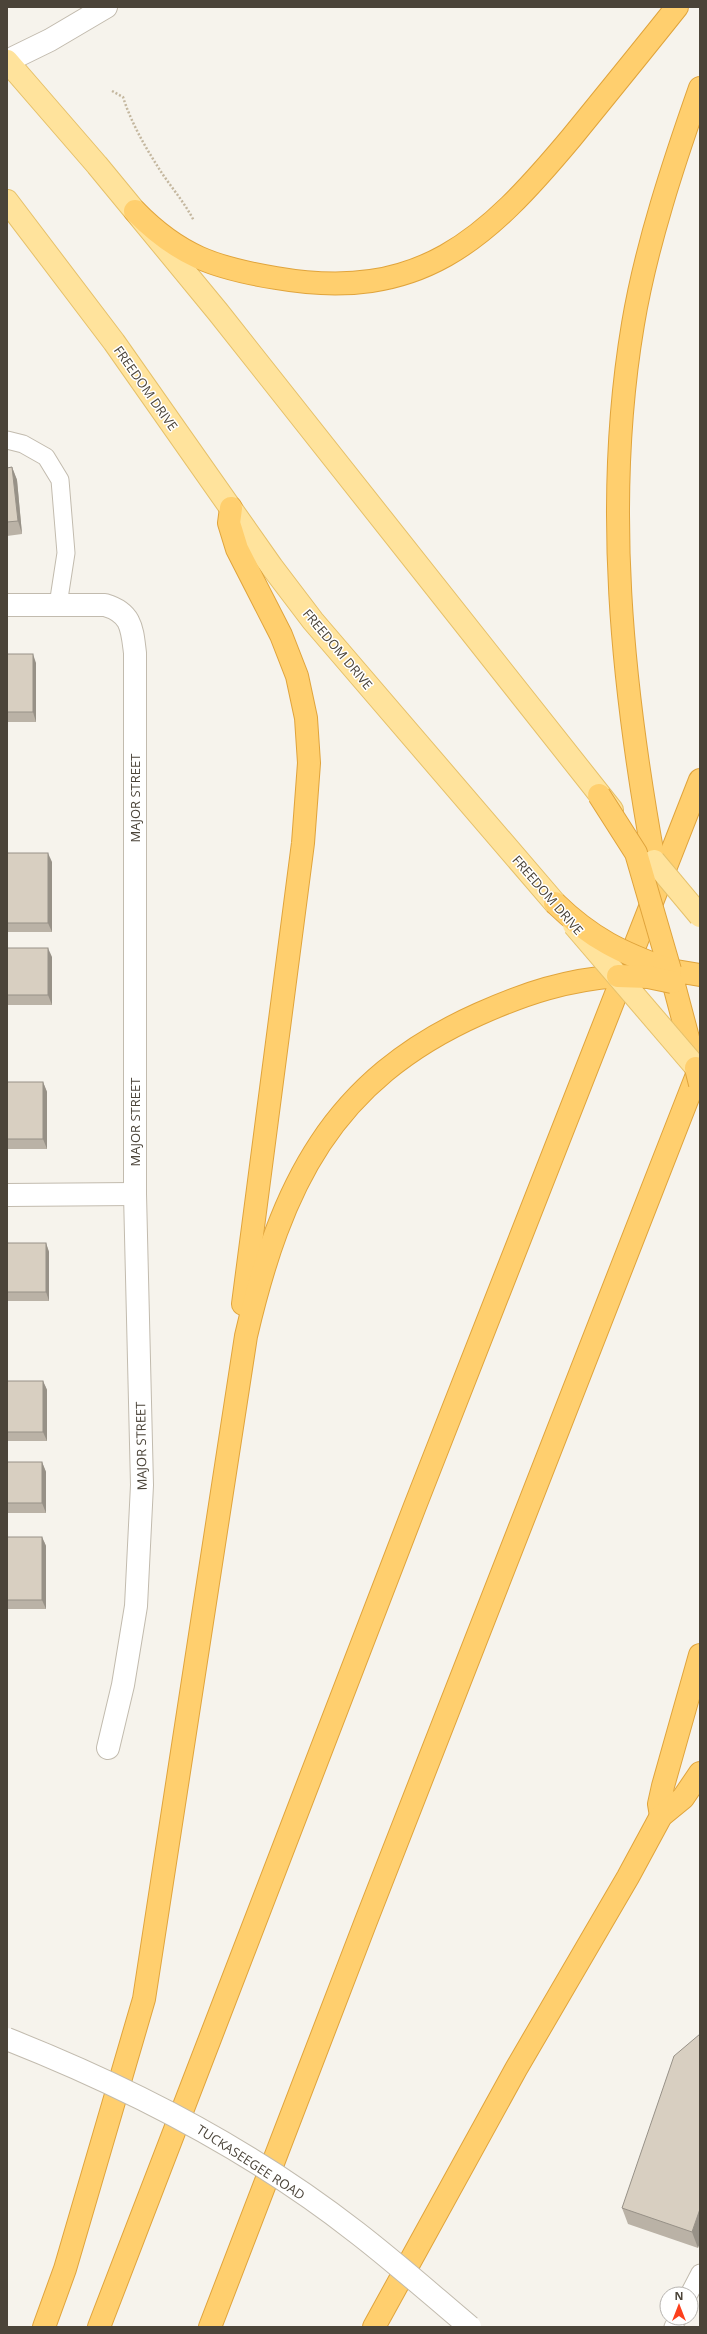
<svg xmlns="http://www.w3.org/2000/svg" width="707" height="2334" font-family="'Open Sans',sans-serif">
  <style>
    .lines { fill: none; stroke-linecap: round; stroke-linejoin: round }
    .service-casing { stroke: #c2bbae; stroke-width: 19 }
    .minor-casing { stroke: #c2bbae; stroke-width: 24 }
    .primary-casing { stroke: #e6c16a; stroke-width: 24 }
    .motorway-casing { stroke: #e0a43c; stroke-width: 24 }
    .path { stroke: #c4b79f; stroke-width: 2.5; stroke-dasharray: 2 2; stroke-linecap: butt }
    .service { stroke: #fff; stroke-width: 17 }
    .minor { stroke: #fff; stroke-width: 22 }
    .primary { stroke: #ffe39c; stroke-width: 22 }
    .motorway { stroke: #ffcf6e; stroke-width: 22 }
    .tertiary-bridge-casing { stroke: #c2bbae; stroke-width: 24; stroke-linecap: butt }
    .primary-bridge-casing { stroke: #e6c16a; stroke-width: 24; stroke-linecap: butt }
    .motorway-bridge-casing { stroke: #e0a43c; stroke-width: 24; stroke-linecap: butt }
    .tertiary-bridge { stroke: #fff; stroke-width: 22 }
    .primary-bridge { stroke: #ffe39c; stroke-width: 22 }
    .motorway-bridge { stroke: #ffcf6e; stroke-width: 22 }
    .wall { fill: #bab2a6 }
    .shaded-wall { fill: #979187 }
    .building { fill: #d8cfc1; stroke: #979187 }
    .labels { text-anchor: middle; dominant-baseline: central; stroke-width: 3; stroke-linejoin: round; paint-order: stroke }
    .street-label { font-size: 13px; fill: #4b4439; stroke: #fff }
  </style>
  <rect width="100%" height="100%" fill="#f6f3ec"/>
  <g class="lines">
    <defs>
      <g id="service">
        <polyline points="7,440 23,444 46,457 60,480 66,553 58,605"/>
        <polyline points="689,2294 700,2273"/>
        <polyline points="673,2327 678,2318"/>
      </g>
      <g id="minor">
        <polyline points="7,61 50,40 106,7"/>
        <path d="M7 605H105C132 613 132 629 135 653V1194L142 1485 136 1606 123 1685 108 1748"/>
        <polyline points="7,1195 135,1194"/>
      </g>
      <g id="primary">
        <polyline points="7,61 97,165 218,312 612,810"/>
        <polyline points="7,201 114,342 272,567 313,621 555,903"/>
      </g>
      <g id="motorway">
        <path d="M135 211C179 256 215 268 276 278 420 303 486 240 572 137 607 94 642 51 677 7"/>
        <polyline points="231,508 229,523 237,549 281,635 297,676 306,718 309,763 303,843 243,1304"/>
        <path d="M654 861C622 685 603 502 633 324 646 246 674 162 700 88"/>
        <polyline points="696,1068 670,970 700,975"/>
        <polyline points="661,1816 659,1804 663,1786 700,1655"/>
        <path d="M44 2327 65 2269 144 1999 246 1336C281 1186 331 1080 479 1014 526 993 566 980 618 976"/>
        <polyline points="99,2327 415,1506 700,780"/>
        <polyline points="210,2327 366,1921 700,1067"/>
        <polyline points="374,2327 516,2069 628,1877 661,1816 683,1798 700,1773"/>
      </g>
    </defs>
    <!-- service casing -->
    <use href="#service" class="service-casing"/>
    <!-- minor casing -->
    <use href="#minor" class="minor-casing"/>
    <!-- primary casing -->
    <use href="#primary" class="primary-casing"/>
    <!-- motorway casing -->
    <use href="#motorway" class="motorway-casing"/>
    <!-- path -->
    <path class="path" d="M112 91 123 97C131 122 144 145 158 167 169 185 184 201 194 221"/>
    <!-- service -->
    <use href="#service" class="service"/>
    <!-- minor -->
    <use href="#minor" class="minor"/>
    <!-- primary -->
    <use href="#primary" class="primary"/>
    <!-- motorway -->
    <use href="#motorway" class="motorway"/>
    <defs>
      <path id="tertiary-bridge" d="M7 2039C131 2088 250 2149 356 2232 395 2262 432 2295 470 2327"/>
      <g id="primary-bridge">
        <polyline points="654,861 700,916"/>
        <polyline points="574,925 700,1072"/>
      </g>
      <g id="motorway-bridge">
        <polyline points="599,795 636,853 670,970"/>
        <path d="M555 903C592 939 622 953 670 970"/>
        <polyline points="618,976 648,977 672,982"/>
        <polyline points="696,1068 700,1084"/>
      </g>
    </defs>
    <!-- tertiary-bridge casing -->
    <use href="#tertiary-bridge" class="tertiary-bridge-casing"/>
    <!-- primary-bridge casing -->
    <use href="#primary-bridge" class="primary-bridge-casing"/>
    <!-- motorway-bridge casing -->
    <use href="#motorway-bridge" class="motorway-bridge-casing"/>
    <!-- tertiary-bridge -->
    <use href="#tertiary-bridge" class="tertiary-bridge"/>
    <!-- primary-bridge -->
    <use href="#primary-bridge" class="primary-bridge"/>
    <!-- motorway-bridge -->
    <use href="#motorway-bridge" class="motorway-bridge"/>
  </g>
  <!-- wall -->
  <g class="wall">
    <polygon points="12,467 17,480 22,534 7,536 7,468"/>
    <polygon points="7,654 36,663 36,722 7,722"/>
    <polygon points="7,853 52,862 52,932 7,932"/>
    <polygon points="7,948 52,957 52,1005 7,1005"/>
    <polygon points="7,1082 43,1082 47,1092 47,1149 7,1149"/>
    <polygon points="7,1243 46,1243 49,1252 49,1301 7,1301"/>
    <polygon points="7,1381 43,1381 47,1390 47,1441 7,1441"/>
    <polygon points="7,1462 42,1462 46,1472 46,1513 7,1513"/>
    <polygon points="7,1537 42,1537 46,1546 46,1609 7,1609"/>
    <polygon points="700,2034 700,2242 698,2248 628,2224 622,2208"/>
  </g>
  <!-- shaded-wall -->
  <g class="shaded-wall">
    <polygon points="12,467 17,480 22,534 18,521"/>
    <polygon points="33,654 36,663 36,722 33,712"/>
    <polygon points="48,853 52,862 52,932 48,923"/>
    <polygon points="48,948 52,957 52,1005 48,995"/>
    <polygon points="43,1082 47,1092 47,1149 43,1139"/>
    <polygon points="46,1243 49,1252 49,1301 46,1292"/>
    <polygon points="43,1381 47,1390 47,1441 43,1432"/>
    <polygon points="42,1462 46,1472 46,1513 42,1503"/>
    <polygon points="42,1537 46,1546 46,1609 42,1600"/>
    <polygon points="700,2209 700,2242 698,2248 692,2232"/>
  </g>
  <!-- building -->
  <g class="building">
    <polygon points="12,467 18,521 7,522 7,468"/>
    <rect x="7" y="654" width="26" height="58"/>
    <rect x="7" y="853" width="41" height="70"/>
    <rect x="7" y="948" width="41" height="47"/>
    <rect x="7" y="1082" width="36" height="57"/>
    <rect x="7" y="1243" width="39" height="49"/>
    <rect x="7" y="1381" width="36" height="51"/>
    <rect x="7" y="1462" width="35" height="41"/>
    <rect x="7" y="1537" width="35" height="63"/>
    <polygon points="700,2034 700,2209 692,2232 622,2208 674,2056"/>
  </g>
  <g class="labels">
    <!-- street labels -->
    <g class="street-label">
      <text transform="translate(146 388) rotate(55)">FREEDOM DRIVE</text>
      <text transform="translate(338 649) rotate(50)">FREEDOM DRIVE</text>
      <text transform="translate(135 798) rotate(-90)">MAJOR STREET</text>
      <text transform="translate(548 895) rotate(49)">FREEDOM DRIVE</text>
      <text transform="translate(135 1122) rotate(-90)">MAJOR STREET</text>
      <text transform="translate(141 1446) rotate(-91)">MAJOR STREET</text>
      <text transform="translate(251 2162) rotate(33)">TUCKASEEGEE ROAD</text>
    </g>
  </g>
  <!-- border -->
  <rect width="707" height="2334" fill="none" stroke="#4b4439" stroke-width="16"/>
  <!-- north arrow -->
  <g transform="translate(679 2306)"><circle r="19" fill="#ffffff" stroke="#b7b4b0"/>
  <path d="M0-3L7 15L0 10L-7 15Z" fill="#fc3f1d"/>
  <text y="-6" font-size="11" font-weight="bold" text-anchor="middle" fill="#4b4439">N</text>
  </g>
</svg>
